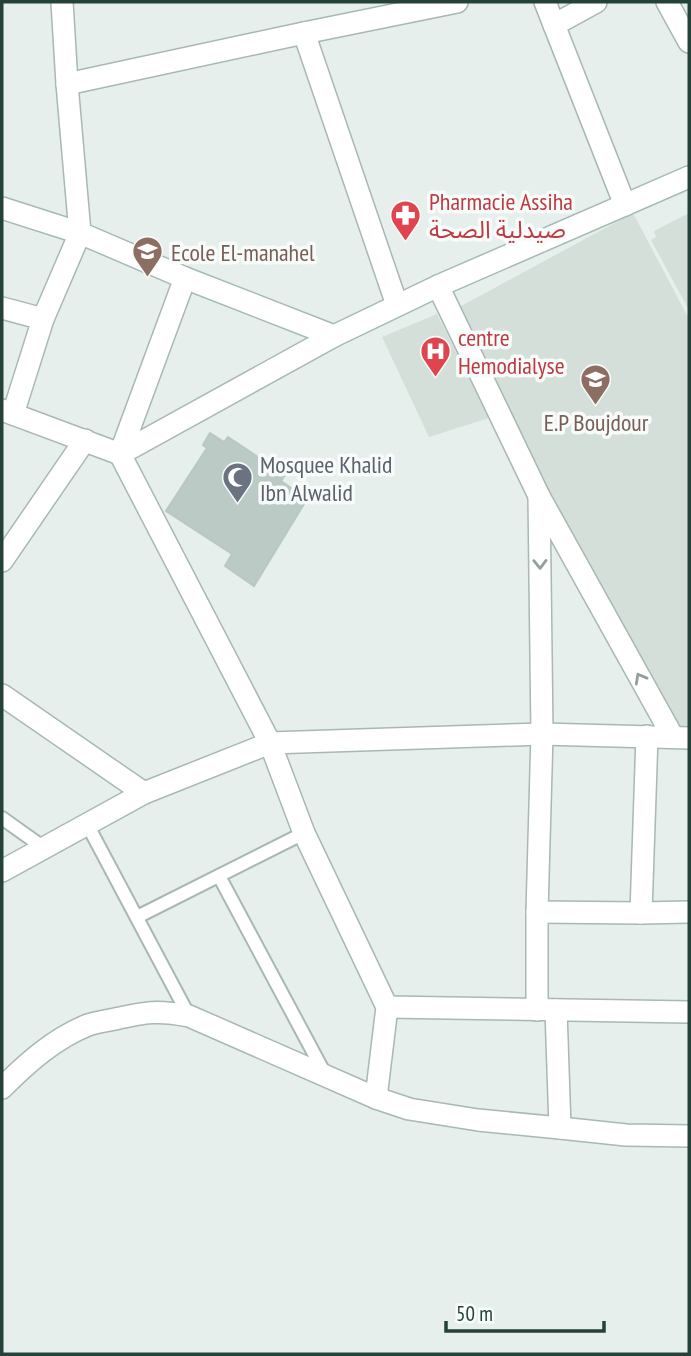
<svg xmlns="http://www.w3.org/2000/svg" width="691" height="1356" font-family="'PT Sans Narrow','Noto Sans Arabic',sans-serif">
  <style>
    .built { fill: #d4dfda }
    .building { fill: #bbcac4; stroke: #b8c9c2; stroke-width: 2 }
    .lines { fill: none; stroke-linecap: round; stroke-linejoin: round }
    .lane-casing { stroke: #a8b8b2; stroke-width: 16 }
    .street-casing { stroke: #a8b8b2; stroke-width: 24 }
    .secondary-casing { stroke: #a4bbb3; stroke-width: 24 }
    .lane { stroke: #fff; stroke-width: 12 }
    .street { stroke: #fff; stroke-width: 21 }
    .secondary { stroke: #fff; stroke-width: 21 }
    .oneway { stroke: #92a09c }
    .labels { text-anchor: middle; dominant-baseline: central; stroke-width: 7; stroke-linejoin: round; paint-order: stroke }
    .health-label { font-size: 24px; fill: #be3a42; stroke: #f7fbf9; text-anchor: start }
    .education-label { font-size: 24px; fill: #785e54; stroke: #f7fbf9; text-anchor: start }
    .worship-label { font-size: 24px; fill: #5b616d; stroke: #f7fbf9; text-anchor: start }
  </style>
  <rect width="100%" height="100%" fill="#e6efeb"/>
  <!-- built -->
  <g class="built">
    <polygon points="633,213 689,319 689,729 677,730 452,311"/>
    <polygon points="689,213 689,310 651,240 656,237 654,231"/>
    <polygon points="437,314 489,418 429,437 382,337"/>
  </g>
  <!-- building -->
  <polygon class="building" points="210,433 224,442 228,437 285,475 281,481 307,499 254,586 225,566 232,554 166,511 207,448 203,445"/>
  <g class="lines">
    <defs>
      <g id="lane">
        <polyline points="2,818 44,848"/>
        <polyline points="87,824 189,1016"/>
        <polyline points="219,876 326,1076"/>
        <polyline points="137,917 304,833"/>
      </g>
      <g id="street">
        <polyline points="545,2 625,205"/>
        <polyline points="667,2 689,42"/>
        <polyline points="554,25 596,2"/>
        <polyline points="304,33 397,305"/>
        <polyline points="67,84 304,33 457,2"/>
        <polyline points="185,278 120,454 270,743 304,833 387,1007 376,1098"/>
        <polyline points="438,286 539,496 673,737"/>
        <polyline points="2,308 43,319"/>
        <polyline points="2,410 120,454 334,336"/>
        <polyline points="13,414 43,319 80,233 67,84 62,2"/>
        <polyline points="2,561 85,440"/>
        <polyline points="2,695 144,793"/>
        <polyline points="2,871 144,793 270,743 542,734 689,738"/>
        <polyline points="537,912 641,913 689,912"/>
        <polyline points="641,913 647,736"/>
        <polyline points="387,1007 689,1012"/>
        <polyline points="537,1010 537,912 542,734 539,496"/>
        <polyline points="556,1010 560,1128"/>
        <path d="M2 1088C27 1063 55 1038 88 1025 97 1022 106 1021 115 1019 146 1012 158 1010 189 1016L376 1098 409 1109 478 1120 560 1128 626 1135 689 1136"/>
      </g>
      <polyline id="secondary" points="2,208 80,233 185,278 334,336 438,286 689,177"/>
    </defs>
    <!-- lane casing -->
    <use href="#lane" class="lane-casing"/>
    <!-- street casing -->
    <use href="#street" class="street-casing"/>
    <!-- secondary casing -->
    <use href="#secondary" class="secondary-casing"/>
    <!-- lane -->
    <use href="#lane" class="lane"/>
    <!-- street -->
    <use href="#street" class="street"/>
    <!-- secondary -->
    <use href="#secondary" class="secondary"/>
  </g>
  <!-- one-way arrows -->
  <defs><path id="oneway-chevron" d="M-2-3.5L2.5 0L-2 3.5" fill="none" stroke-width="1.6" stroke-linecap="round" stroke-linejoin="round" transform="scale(1.75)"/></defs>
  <g class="oneway">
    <use href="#oneway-chevron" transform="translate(540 564) rotate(89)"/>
    <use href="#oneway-chevron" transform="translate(640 678) rotate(-119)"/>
  </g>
  <!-- icons -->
  <defs>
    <symbol id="pharmacy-pin" viewBox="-11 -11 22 30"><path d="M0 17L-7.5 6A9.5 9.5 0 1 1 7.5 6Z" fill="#e0444e" stroke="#f7fbf9"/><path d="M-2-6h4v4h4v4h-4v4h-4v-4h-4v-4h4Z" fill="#fff"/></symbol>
    <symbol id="school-pin" viewBox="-11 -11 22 30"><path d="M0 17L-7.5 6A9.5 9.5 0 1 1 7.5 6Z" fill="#8d6e63" stroke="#f7fbf9"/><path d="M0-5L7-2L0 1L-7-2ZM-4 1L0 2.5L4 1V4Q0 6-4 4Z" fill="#fff"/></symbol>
    <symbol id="hospital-pin" viewBox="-11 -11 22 30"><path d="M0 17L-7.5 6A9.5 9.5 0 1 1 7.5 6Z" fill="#e0444e" stroke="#f7fbf9"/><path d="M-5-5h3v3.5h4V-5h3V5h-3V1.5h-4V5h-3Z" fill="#fff"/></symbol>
    <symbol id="mosque-pin" viewBox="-11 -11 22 30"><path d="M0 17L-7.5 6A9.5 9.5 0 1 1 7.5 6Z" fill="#6b7280" stroke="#f7fbf9"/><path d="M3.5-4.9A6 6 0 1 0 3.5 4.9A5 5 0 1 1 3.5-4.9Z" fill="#fff"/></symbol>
  </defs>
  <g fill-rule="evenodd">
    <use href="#pharmacy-pin" x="388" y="198" width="35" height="47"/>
    <use href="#school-pin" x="130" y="234" width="35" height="47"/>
    <use href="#hospital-pin" x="418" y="334" width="35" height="47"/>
    <use href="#school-pin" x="578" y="362" width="35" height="47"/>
    <use href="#mosque-pin" x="220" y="460" width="35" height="47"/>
  </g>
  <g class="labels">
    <!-- health labels -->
    <g class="health-label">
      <text x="429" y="201">Pharmacie Assiha<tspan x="429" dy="28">صيدلية الصحة</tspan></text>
      <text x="458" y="337">centre<tspan x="458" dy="28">Hemodialyse</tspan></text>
    </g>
    <!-- education labels -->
    <g class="education-label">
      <text x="171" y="252">Ecole El-manahel</text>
      <text x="596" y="422" text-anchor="middle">E.P Boujdour</text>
    </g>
    <!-- worship labels -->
    <g class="worship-label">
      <text x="260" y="464">Mosquee Khalid<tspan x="260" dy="28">Ibn Alwalid</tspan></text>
    </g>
  </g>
  <!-- border -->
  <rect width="691" height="1356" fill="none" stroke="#24423a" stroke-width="7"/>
  <!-- scale -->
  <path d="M446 1321v10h158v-10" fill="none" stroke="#24423a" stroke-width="3.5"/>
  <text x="456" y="1321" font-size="21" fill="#24423a" stroke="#f7fbf9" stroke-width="5" paint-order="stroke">50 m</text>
</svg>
